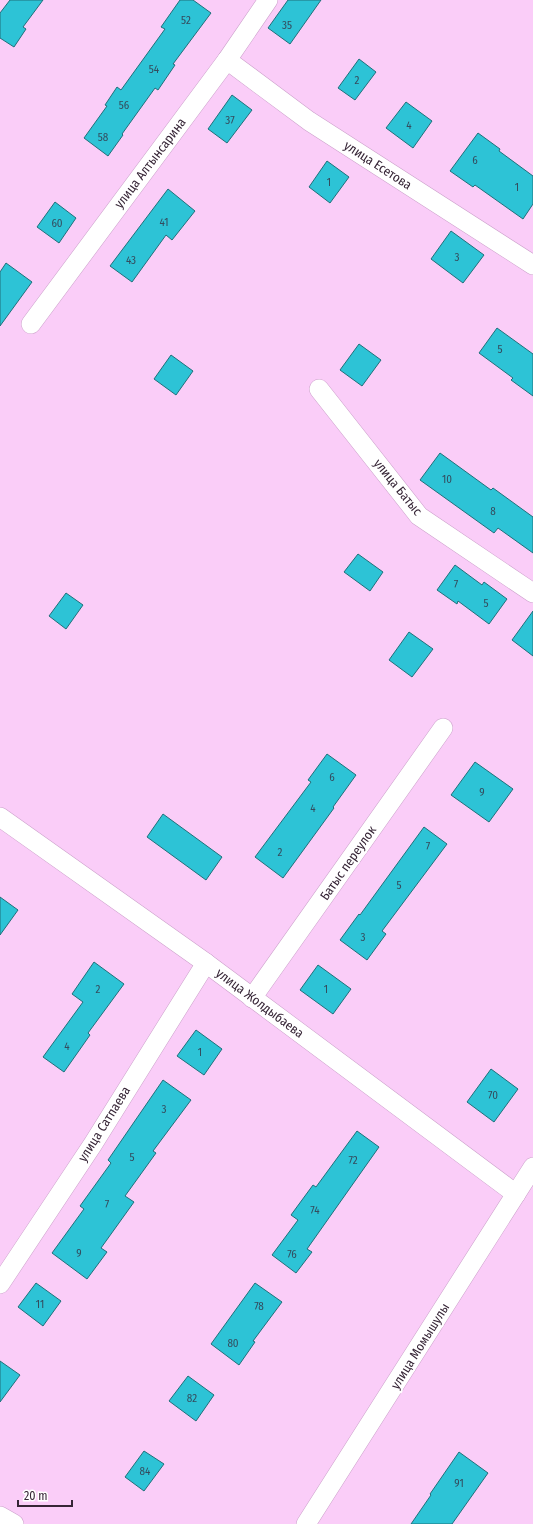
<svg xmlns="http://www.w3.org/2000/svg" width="533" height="1524" font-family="'Fira Sans Condensed',sans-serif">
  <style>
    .building { fill: #2dc3d6; stroke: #20707a }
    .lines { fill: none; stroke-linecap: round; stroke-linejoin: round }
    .street-casing { stroke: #cca1cb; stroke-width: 20 }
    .street { stroke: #fff; stroke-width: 19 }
    .labels { text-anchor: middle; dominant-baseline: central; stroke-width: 4; stroke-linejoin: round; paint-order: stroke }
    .number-label { font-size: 11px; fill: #344c5e }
    .street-label { font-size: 13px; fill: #362536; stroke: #fff }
  </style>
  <rect width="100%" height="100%" fill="#facdf8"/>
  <!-- building -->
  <g class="building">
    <polygon points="10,0 43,0 23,27 26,29 14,47 0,38 0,13"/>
    <polygon points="180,0 193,0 211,13 173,64 175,65 158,90 155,88 122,134 123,135 108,156 84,138 107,106 105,105 117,87 121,90 165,29 161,27"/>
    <polygon points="288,0 321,0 290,44 268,28"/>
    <polygon points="359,59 376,72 355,100 338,88"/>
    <polygon points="232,95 252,110 227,143 208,129"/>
    <polygon points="406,102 432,121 413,148 386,128"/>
    <polygon points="478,133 500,149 499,151 533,176 533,204 523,219 475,185 473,187 450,171"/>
    <polygon points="327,161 349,177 330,203 309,187"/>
    <polygon points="168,189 195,211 172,240 166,235 132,282 110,266"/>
    <polygon points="55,202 76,218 59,243 37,227"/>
    <polygon points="451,231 484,255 463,283 431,259"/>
    <polygon points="6,263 32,282 0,326 0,272"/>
    <polygon points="497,328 533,354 533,396 511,380 513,378 479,353"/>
    <polygon points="359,344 381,360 362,386 340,370"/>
    <polygon points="171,355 193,371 176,395 154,379"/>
    <polygon points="440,453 491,490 493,488 533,517 533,553 498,528 494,533 420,480"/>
    <polygon points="358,554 383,572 370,591 344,572"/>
    <polygon points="455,565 482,585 484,582 507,599 489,624 458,601 457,604 437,590"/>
    <polygon points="66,593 83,605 66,629 49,616"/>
    <polygon points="533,611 533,656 512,640"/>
    <polygon points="409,632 433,649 412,677 389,660"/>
    <polygon points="327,754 356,775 333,807 334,808 283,878 255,857 311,782 308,780"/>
    <polygon points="475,762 513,789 489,822 451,795"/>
    <polygon points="163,814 222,857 206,880 147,837"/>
    <polygon points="424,827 447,844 382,931 386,934 367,960 340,940 359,914 360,915"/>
    <polygon points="0,897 18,910 0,935"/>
    <polygon points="94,962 124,984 88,1033 90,1035 64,1072 43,1057 83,1002 72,994"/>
    <polygon points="318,965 351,989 333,1014 300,990"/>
    <polygon points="196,1030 222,1049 204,1075 177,1056"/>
    <polygon points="491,1069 518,1089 494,1122 467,1102"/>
    <polygon points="163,1080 191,1100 153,1151 156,1153 125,1196 134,1202 101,1248 107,1252 87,1279 52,1253 84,1209 80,1206 111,1163 108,1160"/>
    <polygon points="357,1131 379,1147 307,1249 312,1252 296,1273 272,1255 298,1220 291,1215 313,1185 316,1187"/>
    <polygon points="36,1283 61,1301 43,1326 18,1307"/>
    <polygon points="255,1283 282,1302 253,1341 255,1342 239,1365 211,1344"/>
    <polygon points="0,1361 20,1375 0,1402"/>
    <polygon points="188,1376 214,1395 196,1421 169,1401"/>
    <polygon points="144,1451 164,1464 144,1491 125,1477"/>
    <polygon points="459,1452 488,1473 452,1524 411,1524 431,1495 430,1494"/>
  </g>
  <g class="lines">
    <defs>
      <g id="street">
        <polyline points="227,60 309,121 533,265"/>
        <polyline points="31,324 227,60 268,0"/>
        <polyline points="319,389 419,516 533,593"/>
        <polyline points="0,817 206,963 516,1194"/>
        <polyline points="252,998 443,728"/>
        <polyline points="0,1284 93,1144 206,963"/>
        <polyline points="0,1516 14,1524"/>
        <polyline points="306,1524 533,1167"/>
      </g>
    </defs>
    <!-- street casing -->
    <use href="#street" class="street-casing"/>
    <!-- street -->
    <use href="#street" class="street"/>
  </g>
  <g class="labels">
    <!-- number labels -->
    <g class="number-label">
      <text x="186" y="20">52</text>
      <text x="287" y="25">35</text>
      <text x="154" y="69">54</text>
      <text x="357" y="80">2</text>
      <text x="124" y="105">56</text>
      <text x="230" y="120">37</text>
      <text x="409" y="125">4</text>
      <text x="103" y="137">58</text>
      <text x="475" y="160">6</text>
      <text x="329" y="182">1</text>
      <text x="517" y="187">1</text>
      <text x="164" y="222">41</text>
      <text x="57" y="223">60</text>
      <text x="457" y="257">3</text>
      <text x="131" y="260">43</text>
      <text x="500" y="349">5</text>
      <text x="447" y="479">10</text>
      <text x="493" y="511">8</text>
      <text x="456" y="584">7</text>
      <text x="486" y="603">5</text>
      <text x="332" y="777">6</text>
      <text x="482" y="792">9</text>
      <text x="313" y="808">4</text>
      <text x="428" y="846">7</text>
      <text x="280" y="852">2</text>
      <text x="399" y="885">5</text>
      <text x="363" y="937">3</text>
      <text x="98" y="989">2</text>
      <text x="326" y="989">1</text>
      <text x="67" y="1046">4</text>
      <text x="200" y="1052">1</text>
      <text x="493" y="1095">70</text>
      <text x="164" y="1109">3</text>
      <text x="132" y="1157">5</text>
      <text x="353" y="1160">72</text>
      <text x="107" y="1204">7</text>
      <text x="315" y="1210">74</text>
      <text x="79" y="1253">9</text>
      <text x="292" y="1254">76</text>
      <text x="40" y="1304">11</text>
      <text x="259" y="1306">78</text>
      <text x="233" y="1343">80</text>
      <text x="192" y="1398">82</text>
      <text x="145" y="1471">84</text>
      <text x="459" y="1483">91</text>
    </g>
    <!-- street labels -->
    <g class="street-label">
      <text transform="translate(150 163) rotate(-53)">улица Алтынсарина</text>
      <text transform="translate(378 165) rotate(33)">улица Есетова</text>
      <text transform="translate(398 487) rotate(51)">улица Батыс</text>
      <text transform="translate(348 863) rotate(-55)">Батыс переулок</text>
      <text transform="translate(260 1003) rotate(37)">улица Жолдыбаева</text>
      <text transform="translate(104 1124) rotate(-58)">улица Сатпаева</text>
      <text transform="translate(420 1346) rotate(-58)">улица Момышулы</text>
    </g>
  </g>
  <!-- scale -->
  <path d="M18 1500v6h54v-6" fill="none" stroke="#362536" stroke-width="2"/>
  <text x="24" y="1500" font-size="12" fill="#362536" stroke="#ffffff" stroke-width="3" paint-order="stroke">20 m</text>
</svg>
